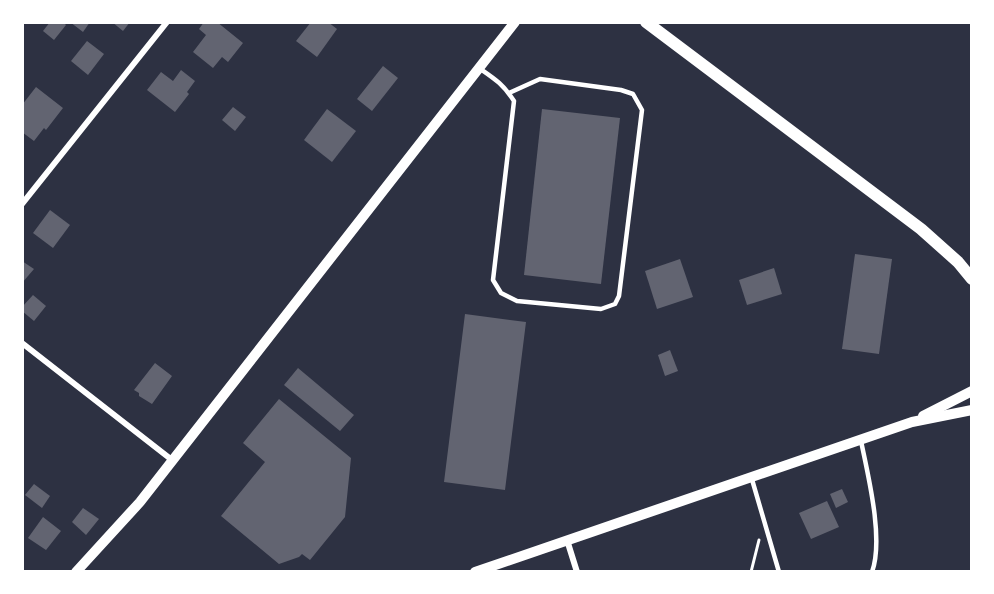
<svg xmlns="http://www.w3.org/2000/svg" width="994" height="594" font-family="'PT Sans Narrow',sans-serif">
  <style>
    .building { fill: #626471 }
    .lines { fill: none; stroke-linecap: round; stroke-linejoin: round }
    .path { stroke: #fff; stroke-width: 3 }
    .service { stroke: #fff; stroke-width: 4.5 }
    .minor { stroke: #fff; stroke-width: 6 }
    .tertiary { stroke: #fff; stroke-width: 10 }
    .secondary { stroke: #fff; stroke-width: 12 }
  </style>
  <rect width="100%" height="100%" fill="#2d3142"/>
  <!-- building -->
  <g class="building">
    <polygon points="50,22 63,22 66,25 54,40 43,31"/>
    <polygon points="70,22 90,22 83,32"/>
    <polygon points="112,22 130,22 123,31"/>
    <polygon points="204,22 217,22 243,43 228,62 222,57 213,68 193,52 206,35 199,29"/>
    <polygon points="311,22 328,22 337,29 317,57 296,41"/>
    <polygon points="87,41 104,54 88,75 71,61"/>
    <polygon points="383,66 398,78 372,111 357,99"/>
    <polygon points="181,70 195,81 187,92 189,94 175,112 147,90 161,72 173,81"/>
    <polygon points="36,87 63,108 46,130 44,128 34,141 22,132 22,105"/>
    <polygon points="233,107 246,117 235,131 222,120"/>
    <polygon points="327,109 356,131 332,162 304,140"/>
    <polygon points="542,109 620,118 601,284 524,275"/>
    <polygon points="50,210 70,225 53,248 33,233"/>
    <polygon points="855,254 892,259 879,354 842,349"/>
    <polygon points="680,259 693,297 657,309 645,271"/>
    <polygon points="22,261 34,269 22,283"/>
    <polygon points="774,268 782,294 747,305 739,280"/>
    <polygon points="33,295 46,306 34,321 22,311 22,307"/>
    <polygon points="465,314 526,322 505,490 444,482"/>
    <polygon points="670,350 678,371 665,376 658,355"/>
    <polygon points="155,363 172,376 152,404 139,396 139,393 134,390"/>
    <polygon points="298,368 354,415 340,431 284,385"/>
    <polygon points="279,399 351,458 345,517 310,560 302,554 299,557 279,564 221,516 265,462 243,443"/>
    <polygon points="34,484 50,496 42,508 25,495"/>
    <polygon points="842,489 848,502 836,508 830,494"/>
    <polygon points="827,501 839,527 811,539 799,513"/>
    <polygon points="83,508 99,519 86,535 72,522"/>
    <polygon points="43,517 61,531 46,550 28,538"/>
  </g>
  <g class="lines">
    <!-- path -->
    <polyline class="path" points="751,572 759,540"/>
    <!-- service -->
    <g class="service">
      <path d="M479 68C495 79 503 84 514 101L493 280 501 293 517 301 601 309 615 304 619 296 642 110 633 94 621 90 540 79 509 93"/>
      <path d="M861 441C868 475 884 539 872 572"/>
      <polyline points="751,476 779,572"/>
    </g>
    <!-- minor -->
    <g class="minor">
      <polyline points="22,204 167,22"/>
      <polyline points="22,343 172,460"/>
      <polyline points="567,540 577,572"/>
    </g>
    <!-- tertiary -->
    <g class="tertiary">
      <polyline points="923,416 972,391"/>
      <polyline points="76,572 140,502 515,22"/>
      <polyline points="475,572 912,422 972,410"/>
    </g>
    <!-- secondary -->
    <polyline class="secondary" points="646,22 921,229 958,262 972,279"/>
  </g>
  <!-- border -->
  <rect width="994" height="594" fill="none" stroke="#ffffff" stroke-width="48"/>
</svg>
